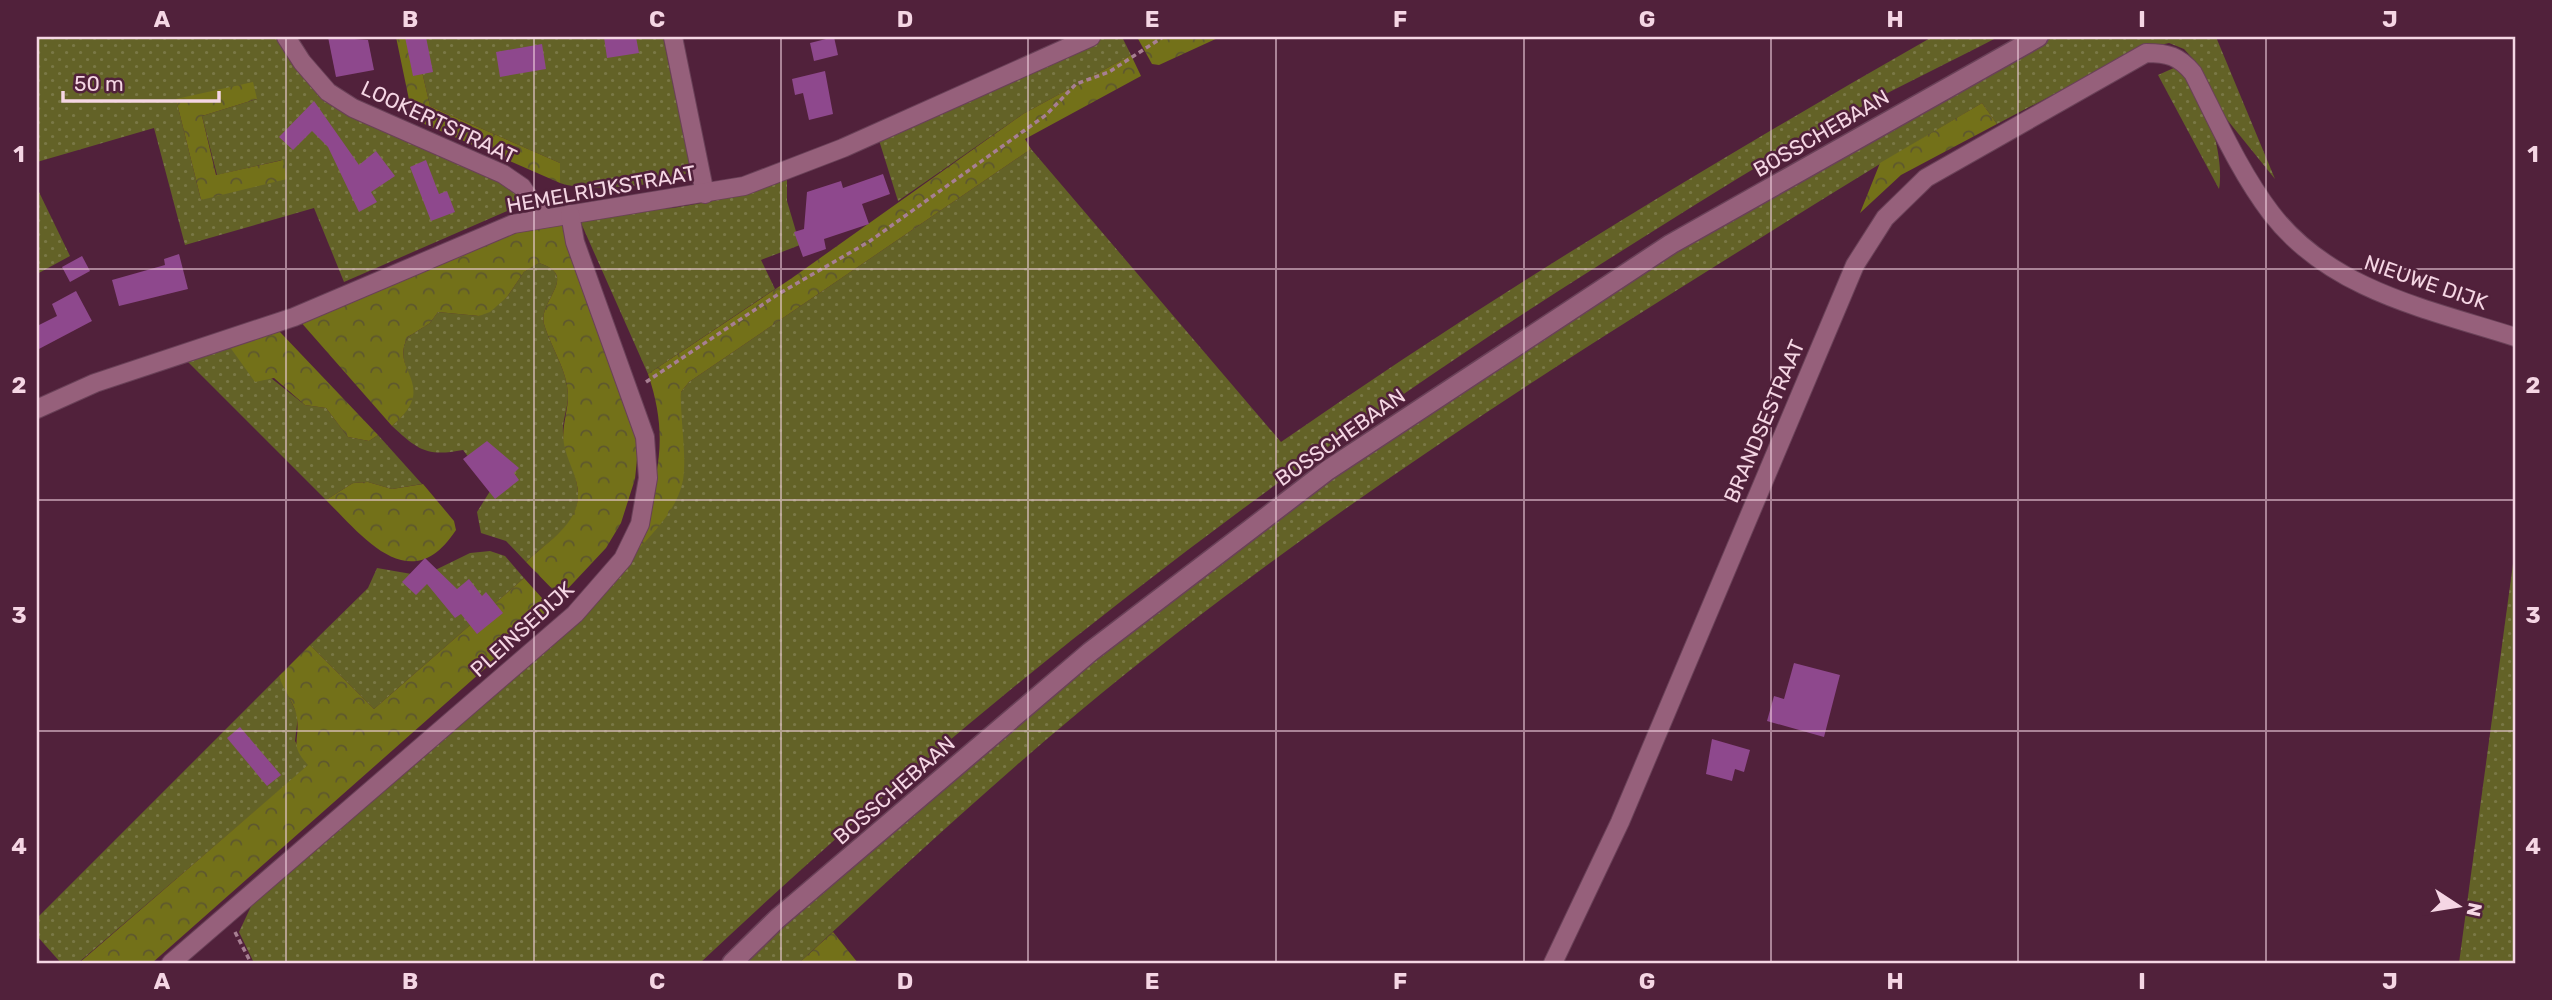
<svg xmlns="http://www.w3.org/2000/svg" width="2552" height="1000" font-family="Rubik,sans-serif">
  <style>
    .grass { fill: url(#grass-dots); fill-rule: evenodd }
    .forest { fill: url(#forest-crowns) }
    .building { fill: #8e488d }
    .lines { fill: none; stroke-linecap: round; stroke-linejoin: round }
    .minor-casing { stroke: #6a4158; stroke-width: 20 }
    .secondary-casing { stroke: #6a4158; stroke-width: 22 }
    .path { stroke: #a77f93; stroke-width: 3.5; stroke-dasharray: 5 3.5; stroke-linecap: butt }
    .minor { stroke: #96607b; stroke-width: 18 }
    .secondary { stroke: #96607b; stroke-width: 19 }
    .grid { fill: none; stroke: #f5d6e4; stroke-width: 2; stroke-opacity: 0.55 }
    .labels { text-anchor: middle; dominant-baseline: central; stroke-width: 5; stroke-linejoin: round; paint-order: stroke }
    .street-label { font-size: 21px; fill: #f5d6e4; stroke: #51213b }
    .neatline { fill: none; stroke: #f5d6e4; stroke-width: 2.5 }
    .grid-label { font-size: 23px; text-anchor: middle; font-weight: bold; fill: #f5d6e4 }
  </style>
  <defs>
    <pattern id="grass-dots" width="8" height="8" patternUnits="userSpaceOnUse" patternTransform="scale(1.75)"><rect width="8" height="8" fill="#636227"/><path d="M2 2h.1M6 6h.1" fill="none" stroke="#7a7846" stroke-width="1.8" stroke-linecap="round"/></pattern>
    <pattern id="forest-crowns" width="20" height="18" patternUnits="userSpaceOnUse" patternTransform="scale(1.75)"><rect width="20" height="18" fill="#737119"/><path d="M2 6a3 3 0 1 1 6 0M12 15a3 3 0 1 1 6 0" fill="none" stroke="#5e582e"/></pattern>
  </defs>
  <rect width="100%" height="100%" fill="#51213b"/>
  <!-- grass -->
  <g class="grass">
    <path d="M37 37H279L311 85 515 188 518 197 514 208 344 282 314 208 185 245 154 128 37 162ZM176 99H257L202 116 217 175 282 160 201 200Z"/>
    <path d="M414 37H663L691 170C674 187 583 192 560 183V163L430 106Z"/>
    <polygon points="1103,37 1122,37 1131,55 1023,114 898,201 878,137"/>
    <path d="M1932 37H1998C1948 63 1897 87 1848 114 1761 162 1677 216 1593 269 1274 471 974 704 700 963H254L239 932 254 900 628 560 679 420 681 392 689 382 1031 149 1281 442C1491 296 1711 163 1932 37Z"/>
    <path d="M2054 37H2216L2275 179 2216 106 2195 61 2184 49 2169 43 2138 50 1997 124 1982 103C1878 164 1776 228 1674 292 1468 421 1265 557 1079 712 983 792 891 878 799 963H743L1043 698 1274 518 1556 324 1825 158Z"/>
    <path d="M2176 67C2205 84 2225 157 2219 189L2158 75Z"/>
    <polygon points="787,175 787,201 800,245 761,260 775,289 648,374 577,214 673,208 713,201"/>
    <polygon points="37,188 70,256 37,274"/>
    <path d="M539 263C580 276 538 300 544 324 551 348 568 371 568 396 568 408 562 421 563 433 565 454 579 476 578 497 577 527 545 543 526 562L506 541 481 533 477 512 492 488 463 450C427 457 418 450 392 426 437 388 389 368 408 337L430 323 438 312 479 316 507 297 524 272Z"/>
    <polygon points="227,343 305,405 326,408 348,437 369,441 378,435 422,484 392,489 368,482 353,483 326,500 186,360"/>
    <polygon points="2515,549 2515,963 2459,963"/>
    <polygon points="490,551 505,556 524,578 374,709 310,645 368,588 377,568 423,576 470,553"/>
    <polygon points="279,676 298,716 295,741 309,765 78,963 61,963 37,936 37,918"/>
  </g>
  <!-- forest -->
  <g class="forest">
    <polygon points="396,37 414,37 430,106 560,163 560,183 413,119"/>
    <polygon points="1137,37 1220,37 1159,65 1152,64"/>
    <path d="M1131 55 1141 76 1025 139 1031 149 689 382 681 392C680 419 687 456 683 480 677 512 649 537 628 560 654 492 673 447 648 374L792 278 1023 114Z"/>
    <polygon points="253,82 257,99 202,116 216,175 283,160 287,179 201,200 176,99"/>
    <polygon points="1982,103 1997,124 1901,175 1860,213 1880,163"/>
    <path d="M559 213 641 420 635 479 621 523 606 548 560 597 526 562C545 543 577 526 578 496 579 479 567 461 564 444 561 428 568 412 568 396 568 371 551 348 544 324 538 300 580 276 539 263L524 272 507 297 490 312 479 316 438 312 430 323 408 337C388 371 441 384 392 426L299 320Z"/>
    <polygon points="271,329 280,332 378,435 369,441 348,437 326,408 305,405 274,378 255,382 227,343"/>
    <path d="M368 482 392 489 423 484 454 521 456 530C411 599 364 538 326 500L353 483Z"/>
    <path d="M524 578 550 607 549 612 152 963H79L308 765C289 744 300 742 297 718 296 705 283 690 279 676L310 645 374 709Z"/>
    <polygon points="833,932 858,963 799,963"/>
  </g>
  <!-- building -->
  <g class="building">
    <polygon points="328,37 368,40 374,70 336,77"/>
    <polygon points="405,37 426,37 433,72 413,76"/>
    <polygon points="604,37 636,37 639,53 607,58"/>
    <polygon points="834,37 838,55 814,61 810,43"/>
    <polygon points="542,44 546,69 500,77 496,52"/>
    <polygon points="825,71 833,114 809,120 803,93 795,95 792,79"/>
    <polygon points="314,101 359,165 376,151 395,176 371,192 377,202 359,212 328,147 312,131 293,150 279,137"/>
    <polygon points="426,160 439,194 447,191 455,212 431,221 410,167"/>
    <polygon points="883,174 890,194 862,204 869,224 824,239 826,249 803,257 794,232 804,229 807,192 841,181 843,188"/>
    <polygon points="179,254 188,289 119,306 112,280 165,265 164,259"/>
    <polygon points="82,256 90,271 70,282 62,267"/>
    <polygon points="76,291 92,321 37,350 37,326 57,316 52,304"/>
    <polygon points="487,441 519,468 514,473 519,480 495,499 463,459"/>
    <polygon points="425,558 457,589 469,579 482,596 486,592 503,613 477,634 461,614 455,618 427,584 416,595 402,582"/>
    <polygon points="1794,663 1840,675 1824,737 1767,721 1774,696 1784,699"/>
    <polygon points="240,727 281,775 267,786 227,738"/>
    <polygon points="1712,739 1750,750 1744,772 1735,769 1732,781 1706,774"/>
  </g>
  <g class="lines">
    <defs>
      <g id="minor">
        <polyline points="286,37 302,62 328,92 353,108 503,174 522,187 543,218"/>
        <polyline points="673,37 705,194"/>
        <polyline points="37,409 95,383 294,317 513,224 744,186 843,148 1091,37"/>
        <polyline points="171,963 575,614 623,559 640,524 648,478 645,437 575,242 570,214"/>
        <path d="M1553 963 1620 822 1855 265 1885 218 1926 178 2146 53C2168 53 2179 56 2193 73 2217 120 2239 171 2271 213 2330 290 2427 309 2515 337"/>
      </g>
      <polyline id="secondary" points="732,963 777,919 1090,652 1328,470 1671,244 2038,37"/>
    </defs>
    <!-- minor casing -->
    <use href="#minor" class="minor-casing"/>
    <!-- secondary casing -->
    <use href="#secondary" class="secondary-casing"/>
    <!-- path -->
    <g class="path">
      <polyline points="646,382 780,293 870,241 1046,115 1076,84 1109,72 1163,37"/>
      <polyline points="235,932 251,963"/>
    </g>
    <!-- minor -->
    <use href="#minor" class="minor"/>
    <!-- secondary -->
    <use href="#secondary" class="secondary"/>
  </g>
  <!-- grid -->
  <path class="grid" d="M286 37V963M534 37V963M781 37V963M1028 37V963M1276 37V963M1524 37V963M1771 37V963M2018 37V963M2266 37V963M37 269H2515M37 500H2515M37 731H2515"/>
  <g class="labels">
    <!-- street labels -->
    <g class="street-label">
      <text transform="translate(439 122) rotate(25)">LOOKERTSTRAAT</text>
      <text transform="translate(1821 133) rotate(-30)">BOSSCHEBAAN</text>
      <text transform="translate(601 189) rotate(-10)">HEMELRIJKSTRAAT</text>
      <text transform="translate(2426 282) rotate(19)">NIEUWE DIJK</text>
      <text transform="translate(1764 421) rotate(-67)">BRANDSESTRAAT</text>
      <text transform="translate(1340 437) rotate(-35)">BOSSCHEBAAN</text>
      <text transform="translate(522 629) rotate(-42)">PLEINSEDIJK</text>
      <text transform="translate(894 790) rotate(-41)">BOSSCHEBAAN</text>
    </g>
  </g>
  <!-- border -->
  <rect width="2552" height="1000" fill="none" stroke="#51213b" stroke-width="77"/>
  <!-- north arrow -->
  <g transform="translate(2458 906) rotate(102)" stroke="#51213b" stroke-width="5" paint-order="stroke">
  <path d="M0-5L12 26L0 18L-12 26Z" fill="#f5d6e4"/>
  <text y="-10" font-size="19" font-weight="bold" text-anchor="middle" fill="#f5d6e4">N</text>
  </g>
  <!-- scale -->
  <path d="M63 91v10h156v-10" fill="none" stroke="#f5d6e4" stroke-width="3.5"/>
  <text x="74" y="91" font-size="21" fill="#f5d6e4" stroke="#51213b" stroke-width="5" paint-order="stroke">50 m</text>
  <rect x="38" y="38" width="2476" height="924" class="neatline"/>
  <g class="grid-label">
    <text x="162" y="27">A</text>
    <text x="410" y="27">B</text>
    <text x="657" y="27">C</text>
    <text x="905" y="27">D</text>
    <text x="1152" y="27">E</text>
    <text x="1400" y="27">F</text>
    <text x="1647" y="27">G</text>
    <text x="1895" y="27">H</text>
    <text x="2142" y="27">I</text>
    <text x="2390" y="27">J</text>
    <text x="19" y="162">1</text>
    <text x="2533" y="162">1</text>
    <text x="19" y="393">2</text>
    <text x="2533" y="393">2</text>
    <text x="19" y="623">3</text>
    <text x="2533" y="623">3</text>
    <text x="19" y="854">4</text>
    <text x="2533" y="854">4</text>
    <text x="162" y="989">A</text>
    <text x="410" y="989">B</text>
    <text x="657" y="989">C</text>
    <text x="905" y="989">D</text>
    <text x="1152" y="989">E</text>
    <text x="1400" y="989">F</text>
    <text x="1647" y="989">G</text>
    <text x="1895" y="989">H</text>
    <text x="2142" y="989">I</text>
    <text x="2390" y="989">J</text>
  </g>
</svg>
